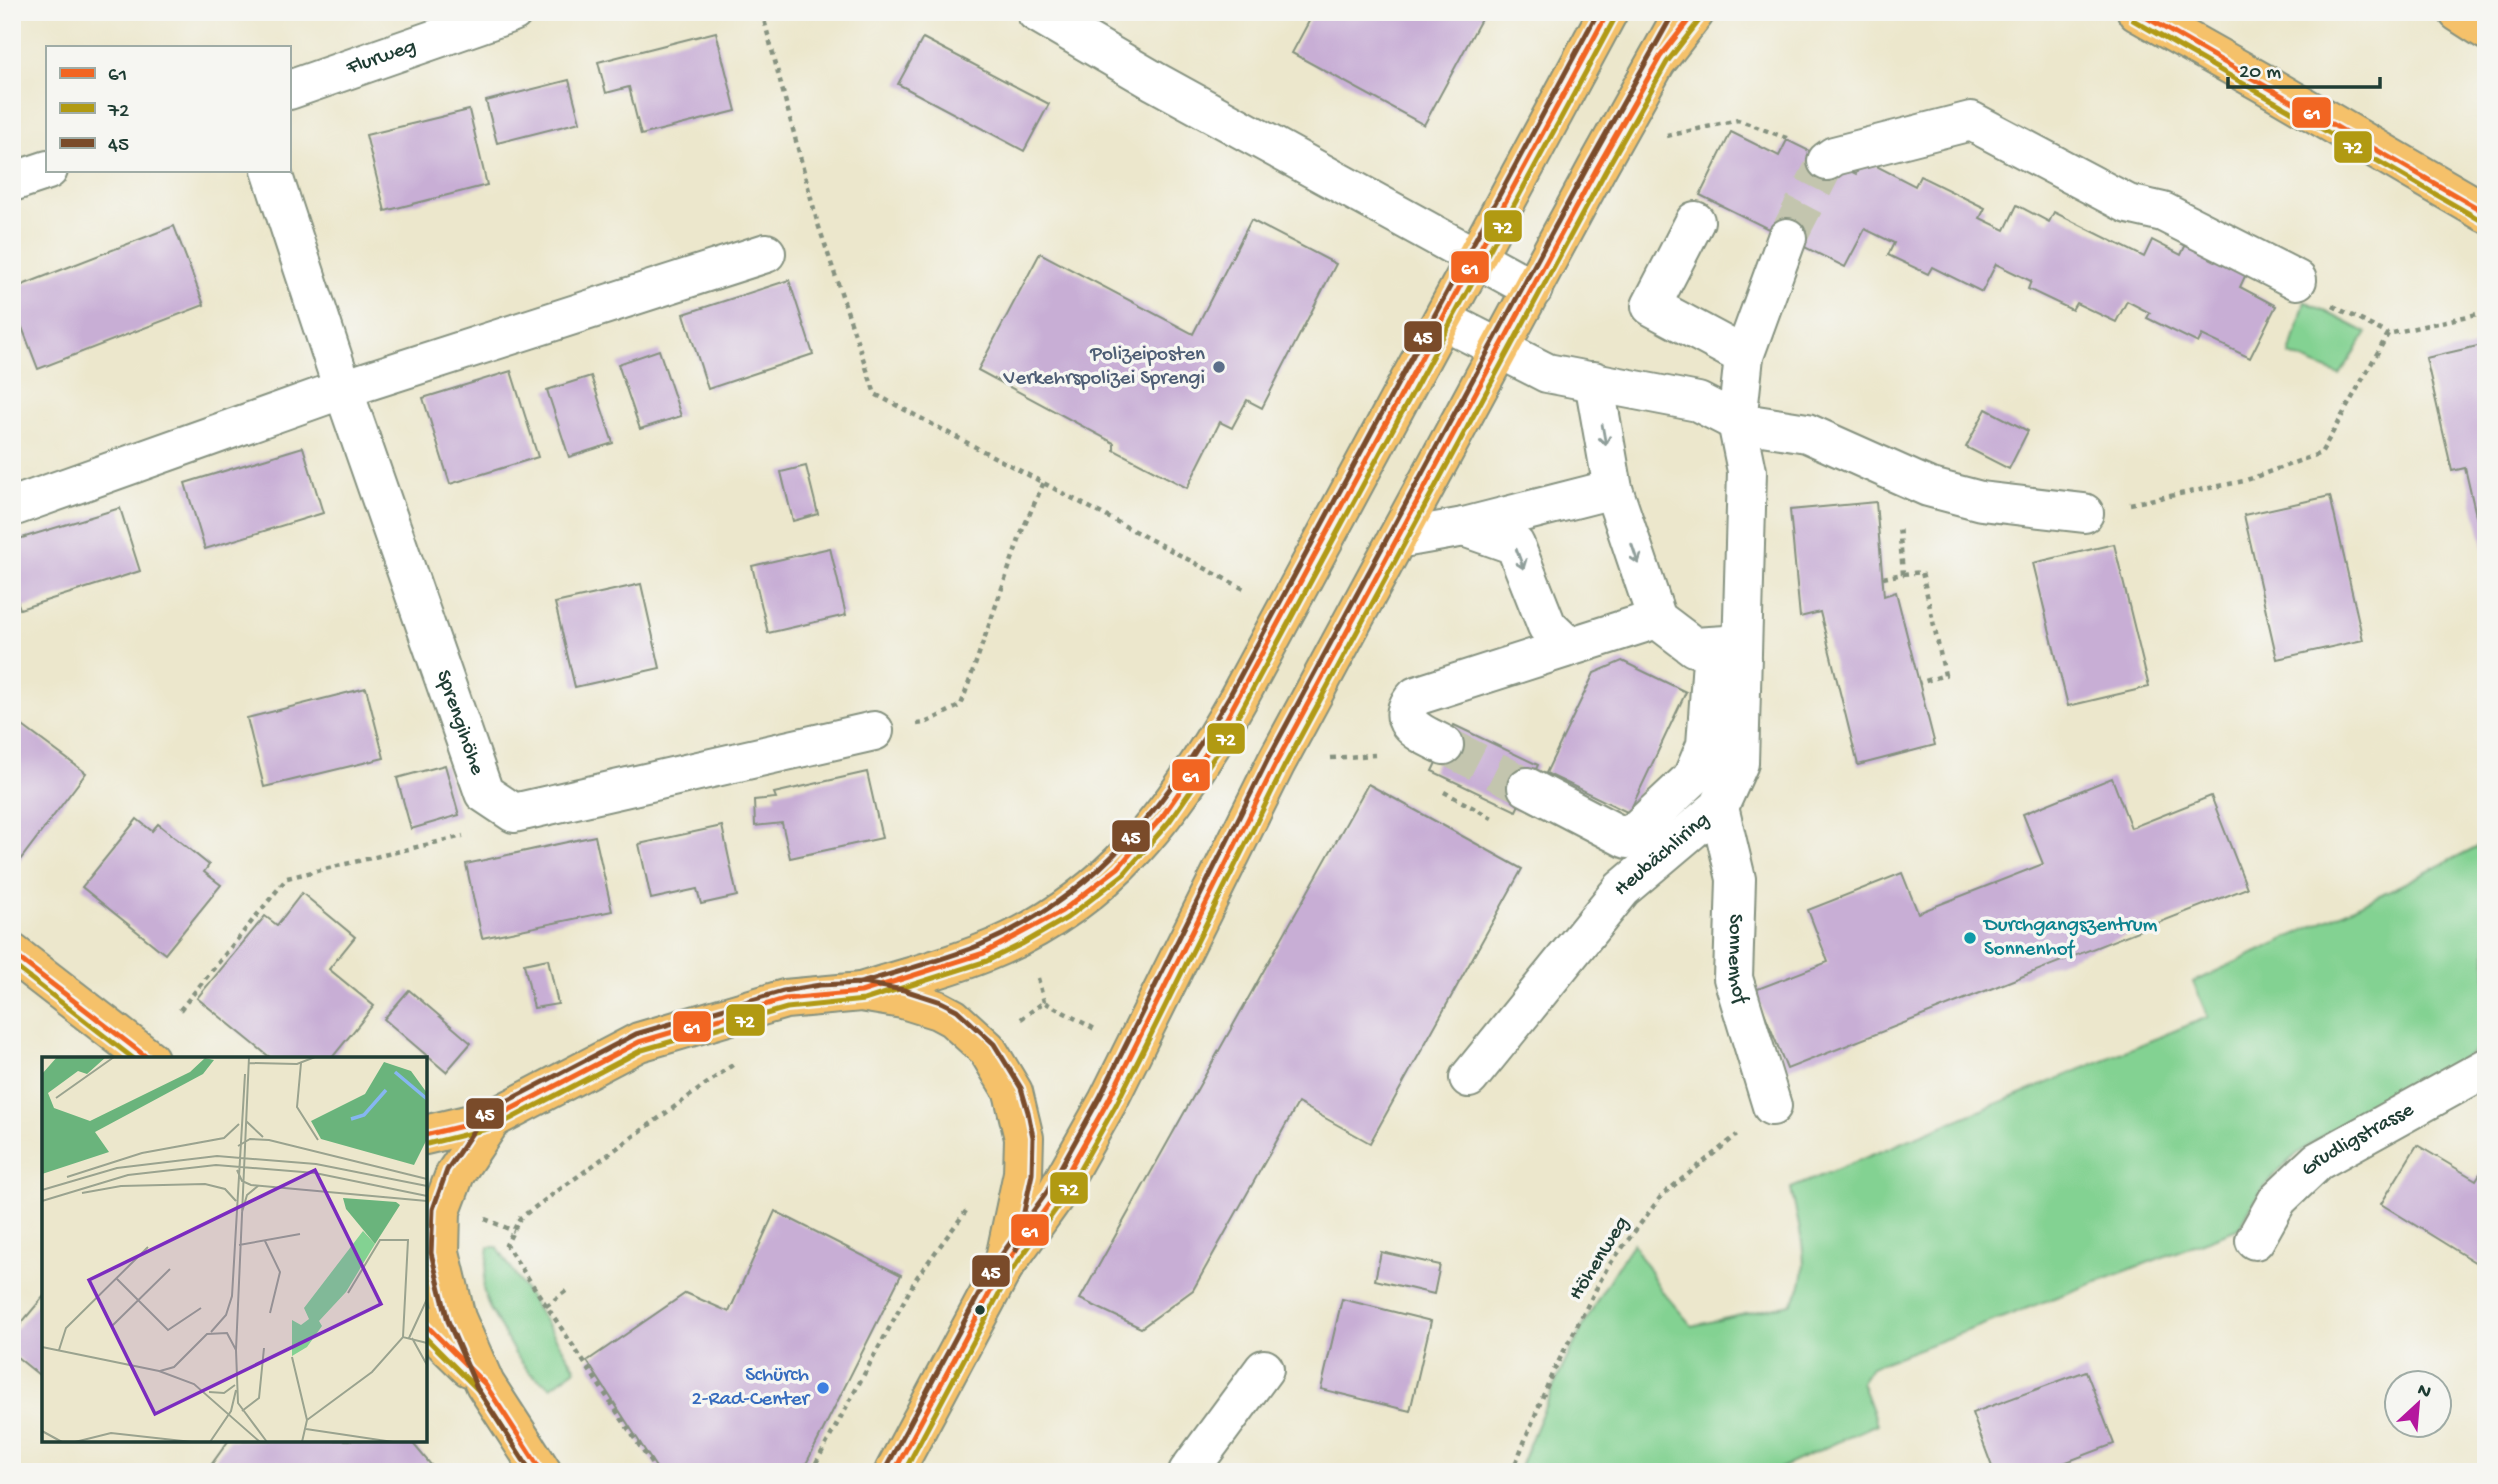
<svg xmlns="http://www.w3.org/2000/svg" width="2498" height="1484" font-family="'Gochi Hand',sans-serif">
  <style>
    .green { fill: #83d292; stroke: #518863; stroke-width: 2 }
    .building { fill: #c8aed5 }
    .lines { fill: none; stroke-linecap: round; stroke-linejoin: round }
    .minor-tunnel { stroke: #c3c5ae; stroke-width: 38; stroke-dasharray: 38 19; stroke-linecap: butt }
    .minor-casing { stroke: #869280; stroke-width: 42 }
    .major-casing { stroke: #869280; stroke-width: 42 }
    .highway-casing { stroke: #869280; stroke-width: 42 }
    .path { stroke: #869280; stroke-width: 4.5; stroke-dasharray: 5 5; stroke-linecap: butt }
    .minor { stroke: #fff; stroke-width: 38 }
    .major { stroke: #f5c16b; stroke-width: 38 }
    .highway { stroke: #f5c16b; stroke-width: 38 }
    .bus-1-casing { stroke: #f6f6f2; stroke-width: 10 }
    .bus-2-casing { stroke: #f6f6f2; stroke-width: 10 }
    .bus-3-casing { stroke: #f6f6f2; stroke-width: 10 }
    .bus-1 { stroke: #f26522; stroke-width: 5 }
    .bus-2 { stroke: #b19a12; stroke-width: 5 }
    .bus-3 { stroke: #7a4b2a; stroke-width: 5 }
    .oneway { stroke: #8f9e9a }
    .service-dot { fill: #5c6f8a; stroke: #f6f6f2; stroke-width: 2.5 }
    .culture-dot { fill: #0f9aa8; stroke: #f6f6f2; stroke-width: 2.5 }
    .bus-dot { fill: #1f3d34; stroke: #f6f6f2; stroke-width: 2.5 }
    .shop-dot { fill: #3f7fe0; stroke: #f6f6f2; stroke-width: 2.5 }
    .labels { text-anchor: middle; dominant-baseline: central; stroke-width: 7; stroke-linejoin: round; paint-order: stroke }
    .street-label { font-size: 21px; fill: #1f3d34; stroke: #f6f6f2 }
    .service-label { font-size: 21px; fill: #4e5e75; stroke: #f6f6f2; text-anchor: end }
    .culture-label { font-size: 21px; fill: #0d838f; stroke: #f6f6f2; text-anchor: start }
    .shop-label { font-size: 21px; fill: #366cbe; stroke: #f6f6f2; text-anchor: end }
    .inset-river { fill: none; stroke: #86b6f1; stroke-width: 3.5 }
    .inset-road { fill: none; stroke: #9aa38f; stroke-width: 2 }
    .view { fill: #7b2cbf; fill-opacity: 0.15; stroke: #7b2cbf; stroke-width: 3.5 }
    .inset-edge { fill: none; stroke: #1f3d34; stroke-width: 3.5 }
    .line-badge { stroke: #f6f6f2; stroke-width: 2.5 }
    .badge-label { font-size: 19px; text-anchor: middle; font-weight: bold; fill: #fff }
  </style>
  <rect width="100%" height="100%" fill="#f6f6f2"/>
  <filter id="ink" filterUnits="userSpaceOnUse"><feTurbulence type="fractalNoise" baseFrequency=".0143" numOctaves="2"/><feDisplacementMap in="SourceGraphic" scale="14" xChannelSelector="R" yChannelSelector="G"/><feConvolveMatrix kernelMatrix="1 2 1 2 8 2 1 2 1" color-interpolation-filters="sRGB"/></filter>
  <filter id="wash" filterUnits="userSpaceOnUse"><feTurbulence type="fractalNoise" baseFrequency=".00686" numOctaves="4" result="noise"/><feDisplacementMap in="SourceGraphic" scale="28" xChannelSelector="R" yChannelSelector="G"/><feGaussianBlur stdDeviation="1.57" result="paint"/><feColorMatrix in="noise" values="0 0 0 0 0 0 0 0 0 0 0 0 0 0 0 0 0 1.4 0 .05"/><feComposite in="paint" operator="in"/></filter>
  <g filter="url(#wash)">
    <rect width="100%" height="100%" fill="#ece7cc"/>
    <!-- green -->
    <g class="green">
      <polygon points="2305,301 2367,333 2340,375 2290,355"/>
      <path d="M2486 842V1046C2453 1064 2419 1082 2386 1100 2323 1134 2271 1159 2240 1228L1871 1367 1861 1382 1877 1424 1772 1472H1518C1549 1393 1585 1312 1633 1243L1661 1290 1692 1326 1790 1304C1817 1276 1797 1223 1791 1188L2208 1017 2193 982 2401 885Z"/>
      <polygon points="489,1247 497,1247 576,1369 551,1387 530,1373 515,1354 489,1307 483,1289"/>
    </g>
    <g id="blocks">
      <!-- building -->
      <g class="building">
        <polygon points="1314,12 1485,12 1424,125 1292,53"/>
        <polygon points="716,32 736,111 641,135 629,87 606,93 598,62"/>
        <polygon points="923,38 1049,104 1024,151 898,84"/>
        <polygon points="569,80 580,122 497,143 486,101"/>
        <polygon points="469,110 487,185 385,211 366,135"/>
        <polygon points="1731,132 1779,156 1787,140 1856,174 1863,159 1915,186 1920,176 1985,208 1980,218 2005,230 2017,205 2049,222 2054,212 2144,257 2152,240 2181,255 2187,242 2247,272 2240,287 2276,306 2250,358 2202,335 2198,343 2147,318 2150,313 2127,301 2116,322 2076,303 2072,310 2028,289 2031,281 1996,264 1982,292 1932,267 1928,274 1888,255 1894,243 1865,229 1845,267 1700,195"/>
        <polygon points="1251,220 1336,264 1262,408 1247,400 1232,428 1220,422 1187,488 1114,450 1114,443 978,370 1040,253 1193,334"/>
        <polygon points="174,226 204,305 38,369 12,301 12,289"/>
        <polygon points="789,280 813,354 708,389 684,314"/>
        <polygon points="2486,344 2486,554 2485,554 2465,468 2452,471 2426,358"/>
        <polygon points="659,350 681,416 640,429 618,364"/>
        <polygon points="511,371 538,457 450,484 423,398"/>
        <polygon points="591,376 613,443 569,457 547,390"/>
        <polygon points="1986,409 2028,431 2009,469 1966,447"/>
        <polygon points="303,447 323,513 205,549 185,483"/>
        <polygon points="806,466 818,514 793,521 781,472"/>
        <polygon points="2330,496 2363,640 2277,659 2244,515"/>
        <polygon points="1876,502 1884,596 1896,592 1935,745 1858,765 1820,612 1800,617 1790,510"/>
        <polygon points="120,508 140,571 20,609 12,585 12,541"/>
        <polygon points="2114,544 2149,687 2068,706 2033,563"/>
        <polygon points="830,548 846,615 768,633 752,566"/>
        <polygon points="641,584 660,668 575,687 555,603"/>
        <polygon points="1622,661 1686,692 1629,813 1546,773 1594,673"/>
        <polygon points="366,688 384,758 264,787 247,718"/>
        <polygon points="12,718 86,773 17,864 12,860"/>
        <polygon points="1454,725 1538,765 1516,811 1432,771"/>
        <polygon points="445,765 459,815 411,829 397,778"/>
        <polygon points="867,772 882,838 790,858 782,823 755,826 754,800 776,798 774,793"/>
        <polygon points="2112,778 2131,828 2211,796 2247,888 1787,1069 1755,990 1828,962 1808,910 1902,873 1918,913 2043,864 2023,814"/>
        <polygon points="1368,784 1522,869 1370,1143 1298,1103 1193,1290 1141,1328 1080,1299"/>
        <polygon points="137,819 152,831 158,824 209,865 204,872 221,885 165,954 82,887"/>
        <polygon points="722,826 737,896 701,904 697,889 651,899 639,844"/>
        <polygon points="595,836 612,911 482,938 466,864"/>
        <polygon points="302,893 355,937 329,969 374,1006 331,1059 272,1059 197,998 265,916 277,925"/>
        <polygon points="548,959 558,1004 534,1008 524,964"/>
        <polygon points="409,990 471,1043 446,1072 384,1019"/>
        <polygon points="2417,1145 2476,1180 2481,1172 2486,1175 2486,1269 2381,1204"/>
        <polygon points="775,1211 901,1275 802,1472 659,1472 587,1361 686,1293 729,1312"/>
        <polygon points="1381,1252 1440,1265 1434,1294 1375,1280"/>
        <polygon points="44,1296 44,1379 12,1353 12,1334"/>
        <polygon points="1342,1299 1431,1321 1410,1411 1321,1389"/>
        <polygon points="2086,1371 2114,1444 2040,1472 1994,1472 1972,1413"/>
        <polygon points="229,1440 410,1440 437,1472 206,1472"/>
      </g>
    </g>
  </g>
  <g filter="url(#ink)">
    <use href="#blocks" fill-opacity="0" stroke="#869280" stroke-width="2"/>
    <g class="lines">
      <!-- minor-tunnel -->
      <g class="minor-tunnel">
        <polyline points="1787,238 1827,161"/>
        <polyline points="1444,745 1527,787"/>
      </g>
      <defs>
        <g id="minor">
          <polyline points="1036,12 1154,81 1533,289"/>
          <path id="s1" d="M289 90 513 12"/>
          <polyline points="1827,161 1834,156 1971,121 2128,204 2163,212 2297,280"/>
          <path id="s2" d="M271 170 343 389 484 793 514 813 874 731"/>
          <polyline points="12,182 48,170"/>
          <polyline points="1695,221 1651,306 1744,356"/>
          <polyline points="1443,320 1547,373 1698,402 1737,422 1807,433 1928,487 1981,501 2084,513"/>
          <polyline points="1594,381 1613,489 1657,619 1694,647 1742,644"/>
          <polyline points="12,507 343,389 766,253"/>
          <polyline points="1464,527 1515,545 1547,626 1569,647 1657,619"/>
          <polyline points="1397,539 1464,527 1613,489"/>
          <path d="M1444 745C1423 734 1390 723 1416 696L1569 647"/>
          <polyline points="1527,787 1627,839 1692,778 1706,745 1713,646"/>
          <path id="s3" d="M1719 807 1736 879 1733 978 1772 1106"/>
          <path id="s4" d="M1469 1078 1622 889 1719 807 1739 763 1747 471 1737 422 1744 356 1787 238"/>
          <path id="s5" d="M2255 1240 2278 1199 2318 1161 2486 1068"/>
          <polyline points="1188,1472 1264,1369"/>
        </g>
        <g id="major">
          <polyline points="12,953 149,1059"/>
          <path d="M861 992C901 979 943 969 983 953 1106 905 1176 810 1238 699L1608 12"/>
          <polyline points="492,1119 455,1174 441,1211 440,1252 456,1318 485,1384 542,1472"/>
          <polyline points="425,1135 492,1119 639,1042 785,999 861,992 903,999 938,1010 953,1018 987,1049 1013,1092 1024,1138 1023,1173 1003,1268 894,1472"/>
          <polyline points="1003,1268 1054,1197 1108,1101 1276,763 1597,168 1675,28"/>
          <polyline points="425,1324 469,1367"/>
        </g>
        <g id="highway">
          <polyline points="2137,12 2263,83 2486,213"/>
          <polyline points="2458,12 2486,30"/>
          <polyline points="1660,57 1695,12"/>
        </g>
      </defs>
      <!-- minor casing -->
      <use href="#minor" class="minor-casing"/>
      <!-- major casing -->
      <use href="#major" class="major-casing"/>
      <!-- highway casing -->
      <use href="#highway" class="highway-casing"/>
      <!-- path -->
      <g class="path">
        <polyline points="762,12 817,221 875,394 1246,590"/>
        <polyline points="1667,136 1738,120 1789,139"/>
        <polyline points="2333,306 2388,334"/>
        <polyline points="2130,504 2244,481 2321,453 2388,334 2486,312"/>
        <polyline points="1903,574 1922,572 1945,675 1919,683"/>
        <polyline points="1883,578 1903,574 1899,525"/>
        <polyline points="917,724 925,723 961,705 1022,531 1044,482"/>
        <polyline points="1331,758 1375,755"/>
        <polyline points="1444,792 1492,818"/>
        <polyline points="1038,978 1044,1002"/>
        <polyline points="180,1010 287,878 463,836"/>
        <polyline points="1021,1019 1044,1002 1095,1029"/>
        <polyline points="485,1219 514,1231"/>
        <polyline points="546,1306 570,1288"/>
        <polyline points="657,1472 506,1245 520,1218 734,1064"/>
        <polyline points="811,1472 917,1277 966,1211"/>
        <polyline points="1512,1472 1552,1374 1607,1268 1662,1195 1737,1135"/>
      </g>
      <!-- minor -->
      <use href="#minor" class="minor"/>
      <!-- major -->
      <use href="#major" class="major"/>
      <!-- highway -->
      <use href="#highway" class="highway"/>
      <defs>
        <g id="bus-1">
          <polyline points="2137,12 2486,213"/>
          <polyline points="12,953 149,1059"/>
          <polyline points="425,1135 492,1119 639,1042 785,999 861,992 984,953 1062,911 1118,868 1162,817 1214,742 1608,12"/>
          <polyline points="425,1324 485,1384 542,1472"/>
          <polyline points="894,1472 1003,1268 1054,1197 1108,1101 1276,763 1597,168 1660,57 1695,12"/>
        </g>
        <g id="bus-2">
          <polyline points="2133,20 2482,221"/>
          <polyline points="12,964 134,1059"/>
          <polyline points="427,1144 495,1127 642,1050 787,1008 864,1000 987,961 1022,944 1067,918 1124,874 1169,822 1222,746 1616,16"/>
          <polyline points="425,1337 478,1390 531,1472"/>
          <polyline points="904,1472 1010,1273 1062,1201 1116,1105 1284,767 1605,172 1667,62 1702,17"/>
        </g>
        <g id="bus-3">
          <path d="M858 984C899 971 941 961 980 945 1100 894 1167 804 1230 695L1598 12"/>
          <polyline points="886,1468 995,1264 1047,1192 1100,1097 1268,759 1589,164 1674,12"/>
          <polyline points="531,1472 477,1388 448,1321 431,1253 433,1209 447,1170 486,1112 636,1034 783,991 820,985 862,983 904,990 941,1002 957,1010 994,1044 1021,1088 1028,1112 1033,1137 1032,1174 1016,1250"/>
        </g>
      </defs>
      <!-- bus-1 casing -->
      <use href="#bus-1" class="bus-1-casing"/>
      <!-- bus-2 casing -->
      <use href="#bus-2" class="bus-2-casing"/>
      <!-- bus-3 casing -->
      <use href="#bus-3" class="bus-3-casing"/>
      <!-- bus-1 -->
      <use href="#bus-1" class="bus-1"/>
      <!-- bus-2 -->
      <use href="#bus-2" class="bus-2"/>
      <!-- bus-3 -->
      <use href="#bus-3" class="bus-3"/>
    </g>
    <!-- one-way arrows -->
    <defs><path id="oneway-shaft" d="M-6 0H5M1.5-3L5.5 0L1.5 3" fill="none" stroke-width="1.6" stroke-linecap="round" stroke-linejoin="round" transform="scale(1.75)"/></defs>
    <g class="oneway">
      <use href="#oneway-shaft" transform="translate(1604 435) rotate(80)"/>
      <use href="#oneway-shaft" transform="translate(1635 554) rotate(71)"/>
      <use href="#oneway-shaft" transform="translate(1520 559) rotate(69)"/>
    </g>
  </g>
  <!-- markers -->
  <circle class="service-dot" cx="1219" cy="367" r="7"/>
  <circle class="culture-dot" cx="1970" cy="938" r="7"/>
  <circle class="bus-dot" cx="980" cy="1310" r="6"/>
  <circle class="shop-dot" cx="823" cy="1388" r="7"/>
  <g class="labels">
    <!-- street labels -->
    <g class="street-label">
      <text stroke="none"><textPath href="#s1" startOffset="98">Flurweg</textPath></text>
      <text stroke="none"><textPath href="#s2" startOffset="584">Sprengihöhe</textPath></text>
      <text stroke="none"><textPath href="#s4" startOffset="296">Heubächliring</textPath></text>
      <text stroke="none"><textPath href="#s3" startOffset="154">Sonnenhof</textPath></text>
      <text stroke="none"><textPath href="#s5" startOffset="147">Grudligstrasse</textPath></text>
      <text transform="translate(1600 1259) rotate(-58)">Höhenweg</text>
    </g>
    <!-- service labels -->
    <g class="service-label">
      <text x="1205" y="355">Polizeiposten<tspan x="1205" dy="24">Verkehrspolizei Sprengi</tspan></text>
    </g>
    <!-- culture labels -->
    <g class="culture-label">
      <text x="1984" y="926">Durchgangszentrum<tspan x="1984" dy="24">Sonnenhof</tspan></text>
    </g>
    <!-- shop labels -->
    <g class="shop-label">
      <text x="809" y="1376">Schürch<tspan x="809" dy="24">2-Rad-Center</tspan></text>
    </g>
  </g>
  <!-- overview -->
  <g transform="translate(42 1057)">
    <rect width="385" height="385" fill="#ece7cc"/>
    <path d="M321 174 333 187 304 235 277 264 280 269 265 290 250 299V263L259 268 267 262 262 251Z" fill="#83d292"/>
    <path d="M15 0H64L45 17 36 14 6 36 12 51 48 64 148 15 163 1 172 3 161 17 53 75 67 95 0 117V17ZM342 5 369 14 385 36 384 84 372 108 279 82 269 64 323 37ZM301 141 354 145 358 148 333 187 304 152Z" fill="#6ab47c"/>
    <path class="inset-river" d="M353 15 385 42M309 62 322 58 344 33"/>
    <path class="inset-road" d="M206 6 255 7 273 0M259 6 255 50 276 83M14 41 72 0M204 64 221 80M196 89 208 82 227 83 385 122M195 113 200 124 209 128 385 144M25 120 100 96 182 81 197 67M0 133 75 111 175 99 274 107 385 129M40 136 79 129 163 127 183 132 194 144M0 144 86 118 174 108 273 116 385 139M200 155 205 138 216 129M223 184 238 215 228 256M197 188 258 177M74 221 126 273 159 251M306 236 338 183H366L361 280M70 269 128 212M169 275 184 258 190 239 203 17M367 281 385 242M370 281 385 308M0 290 117 314 152 327 218 385M17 293 24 271 106 190M194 293 207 0M250 300 265 363M118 314 132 310 165 277 185 276 194 293 196 346 225 385M167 335 182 336 193 328M200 354 217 341 222 291M264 372 351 385M0 374 20 385M33 385 69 376 150 385M168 385 189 354 194 333M260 385 265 363 330 315 361 280 385 286"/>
    <path class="view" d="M273 113 339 247 113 357 47 223Z"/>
    <rect width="385" height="385" class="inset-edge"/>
  </g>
  <g class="line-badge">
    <rect x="2291" y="96" width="41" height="33" rx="7" fill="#f26522"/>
    <rect x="2333" y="130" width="40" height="34" rx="7" fill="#b19a12"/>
    <rect x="1483" y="209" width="40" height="34" rx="7" fill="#b19a12"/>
    <rect x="1450" y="250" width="40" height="34" rx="7" fill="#f26522"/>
    <rect x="1403" y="320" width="40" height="33" rx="7" fill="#7a4b2a"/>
    <rect x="1206" y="722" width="40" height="33" rx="7" fill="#b19a12"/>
    <rect x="1171" y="758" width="40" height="34" rx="7" fill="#f26522"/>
    <rect x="1111" y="819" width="40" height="34" rx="7" fill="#7a4b2a"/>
    <rect x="725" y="1003" width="41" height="34" rx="7" fill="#b19a12"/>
    <rect x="672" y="1010" width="40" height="33" rx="7" fill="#f26522"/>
    <rect x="465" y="1097" width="40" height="33" rx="7" fill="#7a4b2a"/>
    <rect x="1049" y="1171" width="40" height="34" rx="7" fill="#b19a12"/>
    <rect x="1010" y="1213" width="40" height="34" rx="7" fill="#f26522"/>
    <rect x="971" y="1254" width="40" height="34" rx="7" fill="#7a4b2a"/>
  </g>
  <g class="badge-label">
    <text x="2312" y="119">61</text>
    <text x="2353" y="153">72</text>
    <text x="1503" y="233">72</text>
    <text x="1470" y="274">61</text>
    <text x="1423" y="343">45</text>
    <text x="1226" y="745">72</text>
    <text x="1191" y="782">61</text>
    <text x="1131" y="843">45</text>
    <text x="745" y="1027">72</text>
    <text x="692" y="1033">61</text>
    <text x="485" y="1120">45</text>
    <text x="1069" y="1195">72</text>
    <text x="1030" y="1237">61</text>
    <text x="991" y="1278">45</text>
  </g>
  <!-- margin -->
  <rect width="2498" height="1484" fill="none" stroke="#f6f6f2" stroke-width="42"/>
  <!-- legend -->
  <rect x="46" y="46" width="245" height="126" fill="#f6f6f2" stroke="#a0aca6" stroke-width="2"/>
  <rect x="60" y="68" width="35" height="10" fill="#f26522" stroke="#a0aca6" stroke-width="2"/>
  <text x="108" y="80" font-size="21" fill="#1f3d34">61</text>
  <rect x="60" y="103" width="35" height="10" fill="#b19a12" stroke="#a0aca6" stroke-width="2"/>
  <text x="108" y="116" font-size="21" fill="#1f3d34">72</text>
  <rect x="60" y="138" width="35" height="10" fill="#7a4b2a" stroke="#a0aca6" stroke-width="2"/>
  <text x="108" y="150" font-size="21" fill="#1f3d34">45</text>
  <!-- north arrow -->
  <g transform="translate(2418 1404) rotate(26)"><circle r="33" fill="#f6f6f2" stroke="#a0aca6" stroke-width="2"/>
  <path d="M0-5L12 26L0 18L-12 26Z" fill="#b5179e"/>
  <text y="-10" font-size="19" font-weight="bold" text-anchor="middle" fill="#1f3d34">N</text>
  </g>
  <!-- scale -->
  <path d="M2228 77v10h152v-10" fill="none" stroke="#1f3d34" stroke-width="3.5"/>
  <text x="2239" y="77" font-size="21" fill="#1f3d34" stroke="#f6f6f2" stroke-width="5" paint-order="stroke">20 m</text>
</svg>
